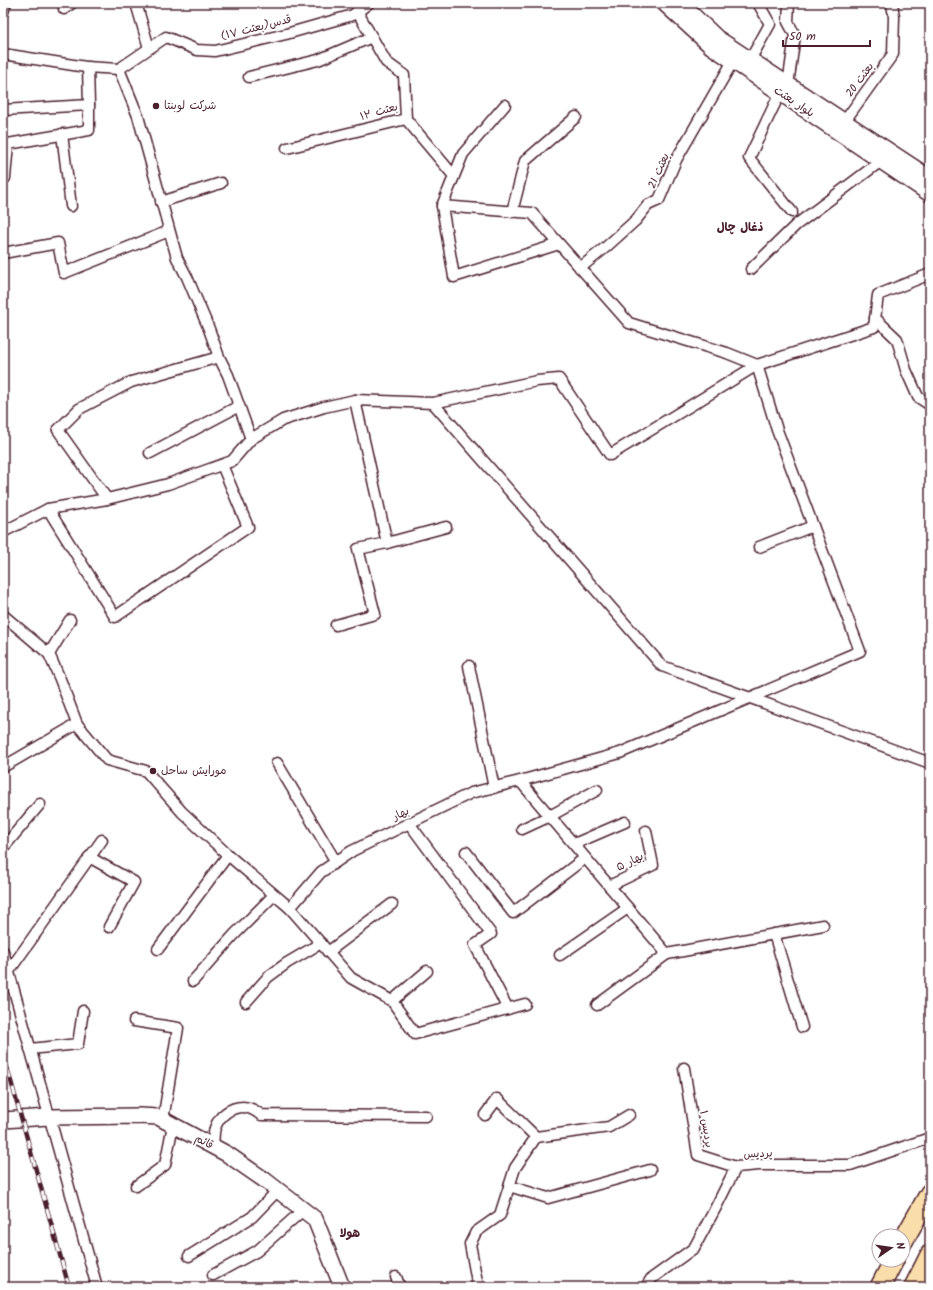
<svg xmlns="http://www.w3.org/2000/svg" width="933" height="1290" font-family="Kalam,'Playpen Sans Arabic',sans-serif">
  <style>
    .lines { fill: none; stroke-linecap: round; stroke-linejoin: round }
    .street-casing { stroke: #4a1f2b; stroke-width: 13 }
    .secondary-casing { stroke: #4a1f2b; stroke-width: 18 }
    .highway-casing { stroke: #4a1f2b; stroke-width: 22 }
    .street { stroke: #fff; stroke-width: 10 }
    .secondary { stroke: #fff; stroke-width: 15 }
    .highway { stroke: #f9ddab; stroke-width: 19 }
    .rail-casing { stroke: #4a1f2b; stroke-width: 4.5 }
    .rail { stroke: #fff; stroke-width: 3; stroke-dasharray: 9; stroke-linecap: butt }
    .poi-dot { fill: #4a1f2b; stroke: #fff; stroke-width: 1.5 }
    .labels { text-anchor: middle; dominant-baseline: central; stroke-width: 4; stroke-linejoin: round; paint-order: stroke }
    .street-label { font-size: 11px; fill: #4a1f2b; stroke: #fff }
    .poi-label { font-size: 11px; fill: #4a1f2b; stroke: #fff; text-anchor: start }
    .neighbourhood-label { font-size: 12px; font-weight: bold; fill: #4a1f2b; stroke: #fff }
  </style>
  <rect width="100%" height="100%" fill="#fff"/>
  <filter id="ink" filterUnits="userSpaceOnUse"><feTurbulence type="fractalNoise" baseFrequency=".025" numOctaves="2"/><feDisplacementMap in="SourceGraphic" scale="8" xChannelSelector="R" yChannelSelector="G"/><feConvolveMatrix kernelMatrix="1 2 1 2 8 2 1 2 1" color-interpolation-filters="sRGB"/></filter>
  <g filter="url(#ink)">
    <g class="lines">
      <defs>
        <g id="street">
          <polyline points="136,3 149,48"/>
          <polyline points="64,9 72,3"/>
          <polyline points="3,12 6,3"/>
          <polyline points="3,54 86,67 119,69"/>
          <polyline points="750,60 770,24 758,3"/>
          <polyline points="249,77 318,60 372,37"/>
          <polyline points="788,85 795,35 788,22 789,3"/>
          <polyline points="780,93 749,158 792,212"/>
          <polyline points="505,105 463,154 442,206 454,277 559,244"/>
          <polyline points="3,110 89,105 88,67"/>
          <polyline points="406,119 454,176"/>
          <polyline points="844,122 893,54 894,17 892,3"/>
          <polyline points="62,134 71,206"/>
          <polyline points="287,148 406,119 404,75 386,62 357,11"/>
          <polyline points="5,178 8,144 89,130 89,105"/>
          <polyline points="161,202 221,183"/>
          <polyline points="512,212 525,161 576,117"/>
          <polyline points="3,253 58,243 64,273 169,231"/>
          <polyline points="580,268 606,247 636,220 648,205 659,200 676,160 733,61"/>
          <polyline points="751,269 796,225 881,161"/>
          <polyline points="875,318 897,339 906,370 918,397 930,405"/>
          <polyline points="433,403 662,666 930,763"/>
          <polyline points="251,439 283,420 324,407 355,400 433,403 537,381 559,379 610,455 757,365 874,327 878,295 930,274"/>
          <polyline points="150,453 239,406"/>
          <polyline points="107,499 58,430 79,409 131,382 219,357"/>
          <polyline points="48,509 115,617 248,527 222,465"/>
          <polyline points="3,532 48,509 107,499 168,484 232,461 251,439 228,375 219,357 209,329 187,277 177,258 138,116 119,69 166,37 197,50 215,51 286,34 353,15 369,3"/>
          <polyline points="387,543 446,527"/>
          <polyline points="759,547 813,526"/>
          <polyline points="3,615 49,654 70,620"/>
          <polyline points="336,625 375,614 358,549 387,543 355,400"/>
          <polyline points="49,654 60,679 77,724 107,760 146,771 182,812 228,855 290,908 351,978 392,1001 415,1034 525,1004"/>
          <polyline points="469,666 494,788"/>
          <polyline points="277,763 336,862"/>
          <polyline points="3,767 77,724"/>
          <polyline points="520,781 667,954 597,1005"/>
          <polyline points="409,823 491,934 475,945 508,1009"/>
          <polyline points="522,829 550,816 597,790"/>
          <polyline points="574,844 625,822"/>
          <polyline points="3,848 40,804"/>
          <polyline points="466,852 513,913 585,858"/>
          <polyline points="89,857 134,882 109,927"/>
          <polyline points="609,886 653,865 646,831"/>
          <polyline points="290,908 321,872 352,851 471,793 520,781 620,753 860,651 777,430 757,365 727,353 629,323 532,213 442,206"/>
          <polyline points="774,934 802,1027"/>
          <polyline points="158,949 228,855"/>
          <polyline points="3,951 97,1287"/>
          <polyline points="328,952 392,904"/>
          <polyline points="667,954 823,925"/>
          <polyline points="560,955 628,908"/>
          <polyline points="9,971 102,840"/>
          <polyline points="193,981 234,935 274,895"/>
          <polyline points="392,1001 427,971"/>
          <polyline points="246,1002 268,977 287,963 321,943"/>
          <polyline points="134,1021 178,1028 163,1120"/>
          <polyline points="30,1049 78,1044 83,1011"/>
          <polyline points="684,1068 698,1155 736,1167"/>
          <polyline points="485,1115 497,1099 536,1137"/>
          <path d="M213 1147C214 1141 213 1134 215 1128 219 1116 230 1107 243 1107 250 1107 256 1111 261 1115L426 1116"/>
          <polyline points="136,1186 165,1165 173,1125"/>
          <polyline points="509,1186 548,1198 650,1170"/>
          <polyline points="189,1256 252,1217 278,1190"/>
          <polyline points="213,1275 257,1251 303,1210"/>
          <polyline points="396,1277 400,1287"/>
          <polyline points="478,1287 470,1244 476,1232 500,1215 515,1168 536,1137 609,1127 629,1115"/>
          <polyline points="646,1287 651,1279 694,1248 715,1209 736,1167 759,1165 850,1165 930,1138"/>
        </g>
        <g id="secondary">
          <polyline points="664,3 711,46 930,194"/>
          <polyline points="680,3 717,38 930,178"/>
          <polyline points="3,1120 49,1117 140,1116 158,1117 227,1154 266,1181 315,1219 342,1287"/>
        </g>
        <g id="highway">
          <polyline points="903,1241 930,1193"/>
          <polyline points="880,1287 894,1260"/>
          <polyline points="914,1287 930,1255"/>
        </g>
      </defs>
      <!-- street casing -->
      <use href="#street" class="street-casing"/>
      <!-- secondary casing -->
      <use href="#secondary" class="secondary-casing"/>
      <!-- highway casing -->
      <use href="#highway" class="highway-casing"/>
      <!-- street -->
      <use href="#street" class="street"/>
      <!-- secondary -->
      <use href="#secondary" class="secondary"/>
      <!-- highway -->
      <use href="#highway" class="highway"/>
      <defs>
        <polyline id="rail" points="3,1053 69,1287"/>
      </defs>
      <!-- rail casing -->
      <use href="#rail" class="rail-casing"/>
      <!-- rail -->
      <use href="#rail" class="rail"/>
    </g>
  </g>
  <!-- markers -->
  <g class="poi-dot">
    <circle cx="156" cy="106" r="4"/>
    <circle cx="153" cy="771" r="4"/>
  </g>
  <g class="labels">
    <!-- street labels -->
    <g class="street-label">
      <text transform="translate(256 28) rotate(-14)">قدس(بعثت ۱۷)</text>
      <text transform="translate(860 80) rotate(-54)">بعثت 20</text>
      <text transform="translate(794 102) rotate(34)">بلوار بعثت</text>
      <text transform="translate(379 112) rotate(-16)">بعثت ۱۲</text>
      <text transform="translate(659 171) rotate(-67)">بعثت 21</text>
      <text transform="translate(401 814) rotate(-26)">بهار</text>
      <text transform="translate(630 862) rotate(-26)">بهار ۵</text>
      <text transform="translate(706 1129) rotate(81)">پرديس ۱</text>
      <text transform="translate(204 1142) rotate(28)">قائم</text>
      <text transform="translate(758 1154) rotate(-3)">پرديس</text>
    </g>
    <!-- poi labels -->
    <g class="poi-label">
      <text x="164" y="106">شرکت لوبنتا</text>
      <text x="161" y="771">مورایش ساحل</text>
    </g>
    <!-- neighbourhood labels -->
    <g class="neighbourhood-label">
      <text x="740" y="227">ذغال چال</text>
      <text x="350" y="1233">هولا</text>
    </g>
  </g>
  <!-- margin -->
  <rect width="933" height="1290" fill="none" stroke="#fff" stroke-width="16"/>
  <rect x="8" y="8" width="917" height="1274" fill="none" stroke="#4a1f2b" stroke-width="1.5" filter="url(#ink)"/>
  <!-- north arrow -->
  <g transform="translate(891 1248) rotate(77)"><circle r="19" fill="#ffffff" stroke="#b7a5aa"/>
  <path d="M0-3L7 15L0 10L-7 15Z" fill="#4a1f2b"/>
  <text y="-6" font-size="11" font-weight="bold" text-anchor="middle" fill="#4a1f2b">N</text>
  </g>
  <!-- scale -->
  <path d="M783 40v6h87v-6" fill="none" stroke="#4a1f2b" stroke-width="2"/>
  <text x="789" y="40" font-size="12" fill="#4a1f2b" stroke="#ffffff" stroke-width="3" paint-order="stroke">50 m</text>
</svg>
